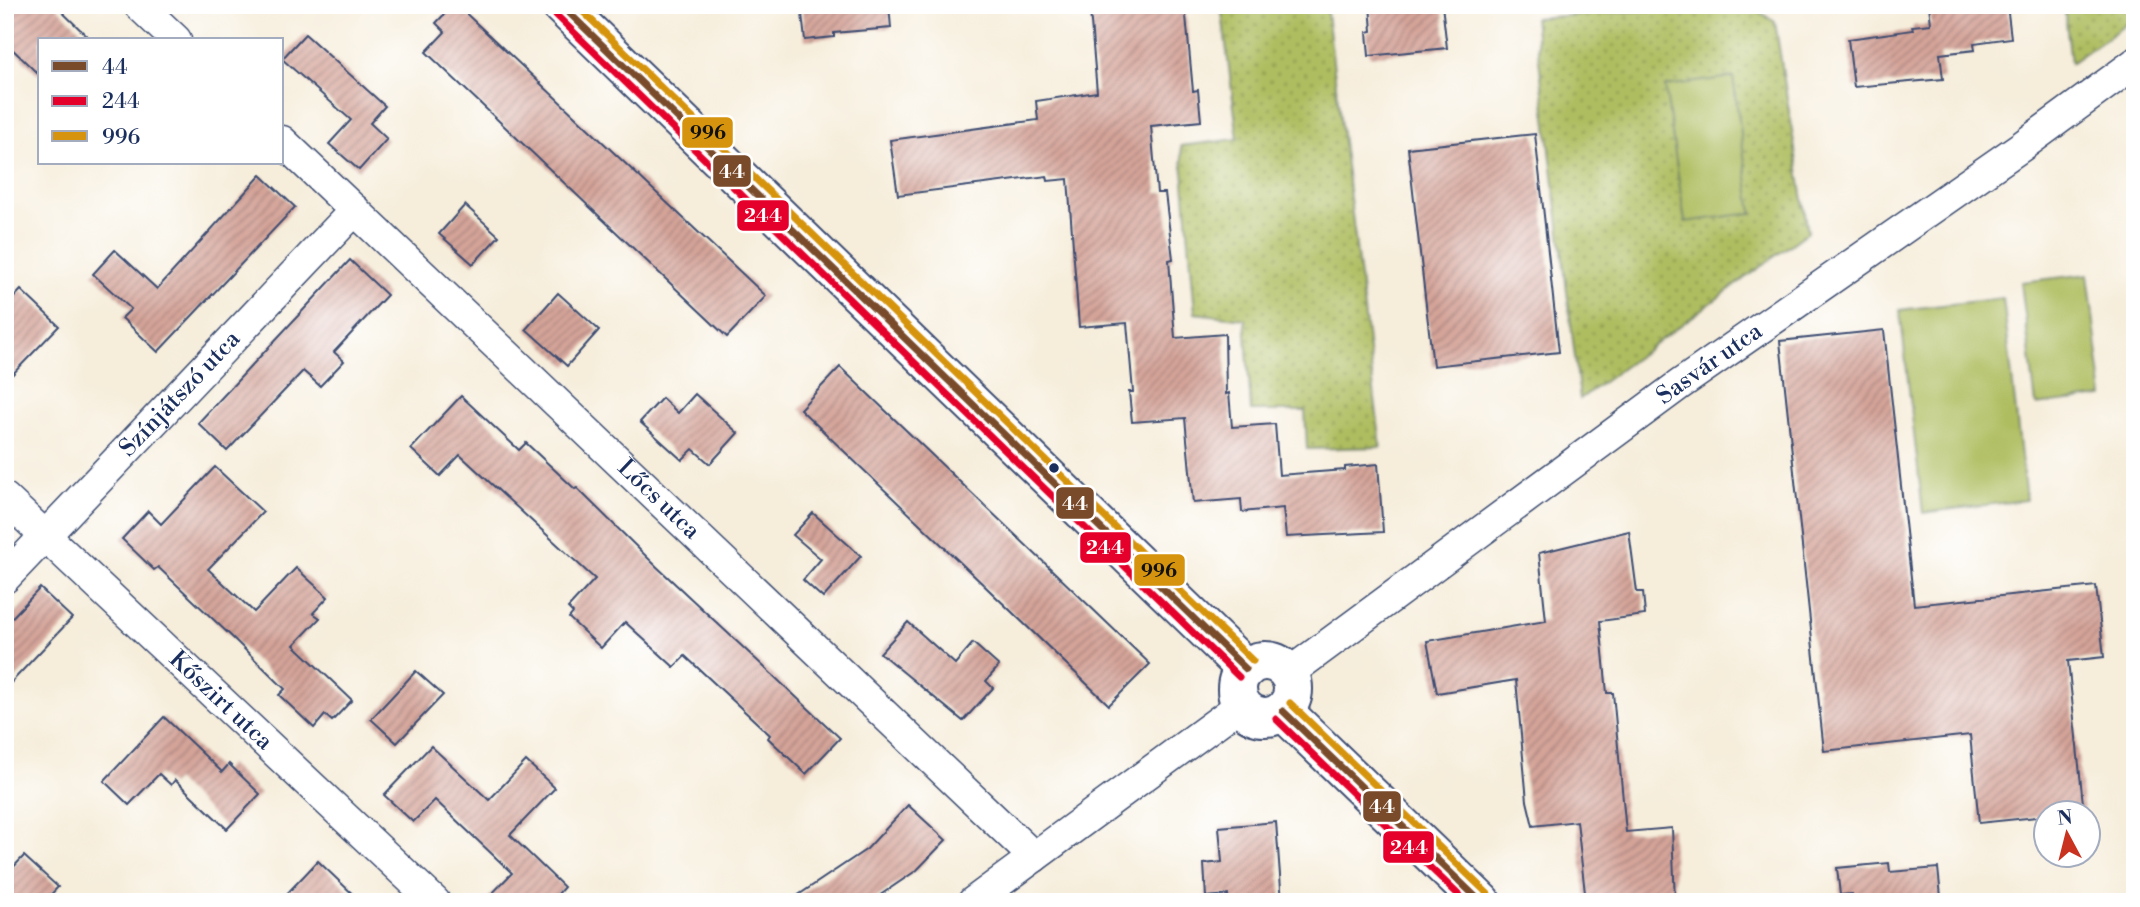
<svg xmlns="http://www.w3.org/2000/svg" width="2140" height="907" font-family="'Libre Bodoni',serif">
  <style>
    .park { fill: url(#park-dots); stroke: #64765e; stroke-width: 2 }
    .pitch { fill: #aebd5f; stroke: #64765e; stroke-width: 2 }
    .building { fill: url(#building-hatch) }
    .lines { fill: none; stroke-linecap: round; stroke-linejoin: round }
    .minor-casing { stroke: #3c4c71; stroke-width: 33 }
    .tertiary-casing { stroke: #3c4c71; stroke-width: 42 }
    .minor { stroke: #fff; stroke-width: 30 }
    .tertiary { stroke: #fff; stroke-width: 38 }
    .bus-1-casing { stroke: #fff; stroke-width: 12 }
    .bus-2-casing { stroke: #fff; stroke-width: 12 }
    .bus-3-casing { stroke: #fff; stroke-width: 12 }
    .bus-1 { stroke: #7a4b2a; stroke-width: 7 }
    .bus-2 { stroke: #e4002b; stroke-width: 7 }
    .bus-3 { stroke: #d6940e; stroke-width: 7 }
    .bus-dot { fill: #1b2f5e; stroke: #fff; stroke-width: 2.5 }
    .labels { text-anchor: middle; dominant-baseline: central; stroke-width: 5; stroke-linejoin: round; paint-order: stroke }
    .street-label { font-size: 24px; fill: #1b2f5e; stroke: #fff }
    .line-badge { stroke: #fff; stroke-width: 2.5 }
    .badge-label { font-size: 19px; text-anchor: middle; font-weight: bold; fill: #fff }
    .pale-badge-label { font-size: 19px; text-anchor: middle; font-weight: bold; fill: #111 }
  </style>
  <defs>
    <pattern id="park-dots" width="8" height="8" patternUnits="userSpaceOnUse" patternTransform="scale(1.75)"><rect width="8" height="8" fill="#aebd5f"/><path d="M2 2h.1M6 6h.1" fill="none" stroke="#8d9a52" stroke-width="1.8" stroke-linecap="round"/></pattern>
    <pattern id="building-hatch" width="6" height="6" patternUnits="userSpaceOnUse" patternTransform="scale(1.75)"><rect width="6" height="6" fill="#d5a499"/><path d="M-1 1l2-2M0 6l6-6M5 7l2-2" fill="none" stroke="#ac8680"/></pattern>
  </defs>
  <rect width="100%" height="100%" fill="#fff"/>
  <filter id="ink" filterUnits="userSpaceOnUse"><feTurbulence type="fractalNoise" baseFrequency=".0143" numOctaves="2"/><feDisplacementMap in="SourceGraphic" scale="14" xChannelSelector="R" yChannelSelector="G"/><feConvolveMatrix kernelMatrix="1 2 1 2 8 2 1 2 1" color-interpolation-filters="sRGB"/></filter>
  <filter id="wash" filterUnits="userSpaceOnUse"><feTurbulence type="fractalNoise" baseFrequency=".00686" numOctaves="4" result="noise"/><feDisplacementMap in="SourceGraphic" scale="28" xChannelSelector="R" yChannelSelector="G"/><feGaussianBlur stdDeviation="1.57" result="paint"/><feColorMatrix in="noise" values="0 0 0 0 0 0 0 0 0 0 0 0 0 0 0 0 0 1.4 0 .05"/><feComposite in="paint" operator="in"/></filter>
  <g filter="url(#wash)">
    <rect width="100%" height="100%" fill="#f6edda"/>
    <!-- park -->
    <g class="park">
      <polygon points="1221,5 1326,5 1381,447 1307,449 1305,411 1251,411 1245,319 1195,313 1181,146 1238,139"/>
      <polygon points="1723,5 1749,5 1775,22 1808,232 1580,399 1534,18"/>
      <polygon points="2064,5 2135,5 2135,18 2071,63"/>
    </g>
    <!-- pitch -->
    <g class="pitch">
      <polygon points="1733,77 1752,213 1685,222 1665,86"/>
      <polygon points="2088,274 2103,397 2036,405 2021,282"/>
      <polygon points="2003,298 2026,500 1923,513 1900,310"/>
    </g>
    <g id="blocks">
      <!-- building -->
      <g class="building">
        <polygon points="5,5 55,5 91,40 40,40 40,76 5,42"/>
        <polygon points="453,5 457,5 766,296 727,337 426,52 445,32 436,23"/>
        <polygon points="801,5 889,5 891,28 834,33 834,37 805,40"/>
        <polygon points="1098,5 1185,5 1193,91 1198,90 1201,121 1151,126 1157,193 1165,193 1173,259 1169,260 1175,338 1225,334 1226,394 1229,393 1232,427 1275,424 1279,475 1345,470 1345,467 1378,464 1383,532 1286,537 1283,508 1242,512 1241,499 1193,503 1185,418 1132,422 1129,392 1133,392 1127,323 1079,327 1068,179 1048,181 1047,176 898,195 890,140 1038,120 1036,101 1097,92 1090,11 1099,10"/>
        <polygon points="1370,5 1442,5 1447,48 1369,56 1367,32 1372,31"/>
        <polygon points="1929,5 2007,5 2011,38 1974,43 1975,50 1940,54 1943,79 1854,87 1848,39 1913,30 1912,26 1931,24"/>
        <polygon points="305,34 385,106 370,123 387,139 359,170 329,144 351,120 282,59"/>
        <polygon points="1535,134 1559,352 1433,366 1408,148"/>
        <polygon points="261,175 295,207 158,352 122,318 131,309 93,274 115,250 157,289"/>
        <polygon points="465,205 499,236 473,264 439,234"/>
        <polygon points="350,260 387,295 334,352 344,361 320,386 303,371 227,451 198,423"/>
        <polygon points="21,290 59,326 5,382 5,307"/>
        <polygon points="558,293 599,330 567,366 526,329"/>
        <polygon points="1884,330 1914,605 2096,586 2104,657 2068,661 2084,813 2046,813 2046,816 1979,823 1970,735 1824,751 1780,341"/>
        <polygon points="840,367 1150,664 1109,705 800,409"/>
        <polygon points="695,394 738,433 710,464 693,449 682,460 640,422 662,398 678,413"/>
        <polygon points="461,396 519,450 526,443 575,489 577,488 655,565 840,738 806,774 768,738 770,735 685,656 674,667 625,622 601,648 569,618 573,613 568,608 595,579 460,455 440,476 411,449"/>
        <polygon points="215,467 263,512 208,569 254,612 296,568 328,597 313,613 320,618 294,645 352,700 332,721 325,715 314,728 279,695 285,689 231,636 158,567 154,570 122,539 148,511 161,524"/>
        <polygon points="813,513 861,556 823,598 803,580 821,559 793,535"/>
        <polygon points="1629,531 1637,592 1643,592 1645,615 1600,621 1607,693 1613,693 1626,832 1672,828 1675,902 1586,902 1577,821 1533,826 1527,801 1516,680 1437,693 1427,641 1546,621 1539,553"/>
        <polygon points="40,588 72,618 5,689 5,625"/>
        <polygon points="908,622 955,664 973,643 999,666 986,681 993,688 963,721 880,653"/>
        <polygon points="416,671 443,695 397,743 371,719"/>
        <polygon points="164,717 222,772 229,764 260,794 227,829 175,780 171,785 159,774 129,805 104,781"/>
        <polygon points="431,746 489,800 526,761 555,788 510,835 564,887 551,902 484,902 512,873 435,800 413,822 384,795"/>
        <polygon points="908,805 946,840 917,870 870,902 788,902 867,849"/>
        <polygon points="1276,822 1282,902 1229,902 1228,895 1206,897 1204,864 1222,862 1219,827"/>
        <polygon points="24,856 58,887 44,902 13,902 5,894 5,876"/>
        <polygon points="318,861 361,902 279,902"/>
        <polygon points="1889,863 1890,872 1938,868 1941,897 1926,899 1926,902 1853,902 1852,894 1840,895 1837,868"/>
      </g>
    </g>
  </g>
  <g filter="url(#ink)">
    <use href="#blocks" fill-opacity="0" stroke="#3c4c71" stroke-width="2"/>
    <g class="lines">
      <defs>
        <g id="minor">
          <polyline points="139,5 176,40"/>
          <path id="s1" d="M282 141 1034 857"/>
          <path id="s2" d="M5 498 435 902"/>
          <path id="s3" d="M5 578 355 210"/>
          <path id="s4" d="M1289 673 1679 385 2022 146 2135 63"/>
          <polyline points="973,902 1242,704"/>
        </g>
        <g id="tertiary">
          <polyline points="561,5 1246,669"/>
          <circle cx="1265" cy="689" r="28"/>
          <polyline points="1283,711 1481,902"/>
        </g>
      </defs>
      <!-- minor casing -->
      <use href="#minor" class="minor-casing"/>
      <!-- tertiary casing -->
      <use href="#tertiary" class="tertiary-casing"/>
      <!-- minor -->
      <use href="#minor" class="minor"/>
      <!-- tertiary -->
      <use href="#tertiary" class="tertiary"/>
      <defs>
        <g id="bus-1">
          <polyline points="561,5 1246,669"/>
          <polyline points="1283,711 1481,902"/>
        </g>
        <g id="bus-2">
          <polyline points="554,13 1239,677"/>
          <polyline points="1276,719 1466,902"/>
        </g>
        <g id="bus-3">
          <polyline points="576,5 1253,661"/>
          <polyline points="1290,703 1488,894"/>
        </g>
      </defs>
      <!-- bus-1 casing -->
      <use href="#bus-1" class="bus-1-casing"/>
      <!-- bus-2 casing -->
      <use href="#bus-2" class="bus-2-casing"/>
      <!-- bus-3 casing -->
      <use href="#bus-3" class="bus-3-casing"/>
      <!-- bus-1 -->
      <use href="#bus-1" class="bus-1"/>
      <!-- bus-2 -->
      <use href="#bus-2" class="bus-2"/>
      <!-- bus-3 -->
      <use href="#bus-3" class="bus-3"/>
    </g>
  </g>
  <!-- markers -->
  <circle class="bus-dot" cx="1054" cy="468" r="6"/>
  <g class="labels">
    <!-- street labels -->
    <g class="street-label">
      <text stroke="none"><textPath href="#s4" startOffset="522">Sasvár utca</textPath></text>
      <text stroke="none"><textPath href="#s3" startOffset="254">Színjátszó utca</textPath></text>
      <text stroke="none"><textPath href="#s1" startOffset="520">Lőcs utca</textPath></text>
      <text stroke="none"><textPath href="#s2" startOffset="296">Kőszirt utca</textPath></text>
    </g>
  </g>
  <g class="line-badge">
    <rect x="681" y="116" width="53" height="33" rx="7" fill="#d6940e"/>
    <rect x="712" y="154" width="40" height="34" rx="7" fill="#7a4b2a"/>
    <rect x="736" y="199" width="54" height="33" rx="7" fill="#e4002b"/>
    <rect x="1055" y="486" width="40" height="34" rx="7" fill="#7a4b2a"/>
    <rect x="1079" y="531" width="53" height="33" rx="7" fill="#e4002b"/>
    <rect x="1133" y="553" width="53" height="34" rx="7" fill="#d6940e"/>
    <rect x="1362" y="790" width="40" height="33" rx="7" fill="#7a4b2a"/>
    <rect x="1382" y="830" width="53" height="34" rx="7" fill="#e4002b"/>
  </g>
  <g class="badge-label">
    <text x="732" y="178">44</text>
    <text x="763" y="222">244</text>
    <text x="1075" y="510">44</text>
    <text x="1105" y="554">244</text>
    <text x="1382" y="813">44</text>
    <text x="1409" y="854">244</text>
  </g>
  <g class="pale-badge-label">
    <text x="708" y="139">996</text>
    <text x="1159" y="577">996</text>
  </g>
  <!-- margin -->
  <rect width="2140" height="907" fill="none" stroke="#fff" stroke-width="28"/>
  <!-- legend -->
  <rect x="38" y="38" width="245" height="126" fill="#ffffff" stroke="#a4acbf" stroke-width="2"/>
  <rect x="52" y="61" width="35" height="10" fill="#7a4b2a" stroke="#a4acbf" stroke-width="2"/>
  <text x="102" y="74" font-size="21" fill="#1b2f5e">44</text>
  <rect x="52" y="96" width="35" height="10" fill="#e4002b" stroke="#a4acbf" stroke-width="2"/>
  <text x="102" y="108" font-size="21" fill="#1b2f5e">244</text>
  <rect x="52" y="131" width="35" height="10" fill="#d6940e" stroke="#a4acbf" stroke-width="2"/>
  <text x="102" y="144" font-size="21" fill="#1b2f5e">996</text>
  <!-- north arrow -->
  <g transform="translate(2067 834) rotate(353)"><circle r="33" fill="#ffffff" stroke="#a4acbf" stroke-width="2"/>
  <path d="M0-5L12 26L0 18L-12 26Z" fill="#c8321e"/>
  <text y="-10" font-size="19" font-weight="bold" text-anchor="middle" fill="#1b2f5e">N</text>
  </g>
</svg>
